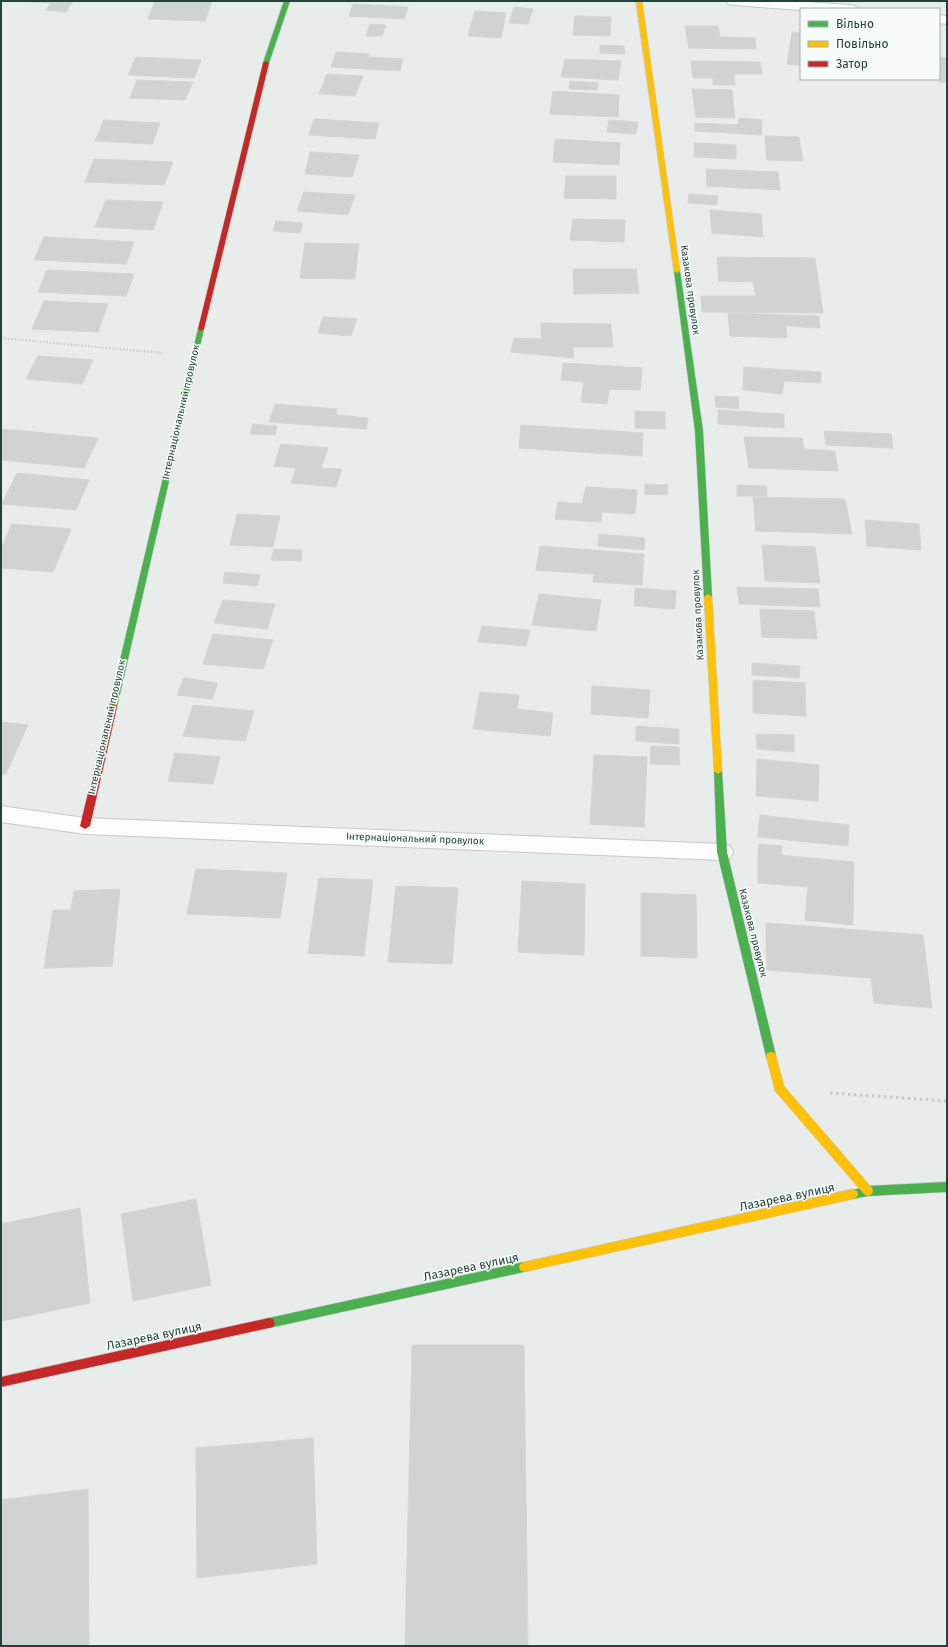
<svg xmlns="http://www.w3.org/2000/svg" width="948" height="1647" font-family="'Fira Sans',sans-serif">
  <style>
    .building { fill: #cfd4d2; stroke: #d1d6d4 }
    .lines { fill: none; stroke-linecap: round; stroke-linejoin: round }
    .street-casing { stroke: #c5cac8; stroke-width: 2 }
    .fast-casing { stroke: #c3cbc8; stroke-width: 1 }
    .slow-casing { stroke: #c3cbc8; stroke-width: 1 }
    .jam-casing { stroke: #c3cbc8; stroke-width: 1 }
    .path-far1 { stroke: #c3ccca; stroke-width: 2; stroke-dasharray: 1.5 2; stroke-linecap: butt }
    .path { stroke: #c3ccca; stroke-width: 3; stroke-dasharray: 2.5 3.5; stroke-linecap: butt }
    .street { fill: #fcfcfc; fill-rule: evenodd }
    .fast { fill: #4caf50; fill-rule: evenodd }
    .slow { fill: #ffc107; fill-rule: evenodd }
    .jam { fill: #c62828; fill-rule: evenodd }
    .labels { text-anchor: middle; dominant-baseline: central; stroke-width: 3; stroke-linejoin: round; paint-order: stroke }
    .street-label { font-size: 10px; fill: #24423a; stroke: #f7fbf9 }
    .near-street-label { font-size: 12px; fill: #24423a; stroke: #f7fbf9 }
  </style>
  <rect width="100%" height="100%" fill="#e8edeb"/>
  <!-- building -->
  <g class="building">
    <polygon points="73,1 66,12 46,10 51,3 31,2"/>
    <polygon points="155,1 212,1 205,21 148,19"/>
    <polygon points="353,4 408,7 404,19 349,16"/>
    <polygon points="514,7 533,9 528,24 509,23"/>
    <polygon points="475,11 506,13 501,38 468,36"/>
    <polygon points="575,16 611,17 610,36 573,35"/>
    <polygon points="370,24 386,25 382,36 366,36"/>
    <polygon points="685,26 718,26 720,37 755,38 756,49 689,48"/>
    <polygon points="792,32 801,33 801,65 787,64"/>
    <polygon points="600,45 624,46 625,54 600,53"/>
    <polygon points="336,52 369,54 368,57 403,59 400,71 331,67"/>
    <polygon points="136,57 201,60 194,78 128,75"/>
    <polygon points="940,57 947,58 947,82 940,82"/>
    <polygon points="565,59 621,61 618,80 561,77"/>
    <polygon points="691,61 760,62 762,74 734,74 735,85 713,85 713,78 693,78"/>
    <polygon points="327,74 363,76 355,96 319,94"/>
    <polygon points="137,80 193,82 185,100 130,98"/>
    <polygon points="570,81 598,83 597,90 569,89"/>
    <polygon points="692,89 732,90 735,118 696,117"/>
    <polygon points="553,91 619,95 618,117 550,114"/>
    <polygon points="739,118 762,120 761,135 695,131 695,123 738,125"/>
    <polygon points="314,119 379,123 375,139 309,135"/>
    <polygon points="104,120 160,123 152,144 95,141"/>
    <polygon points="609,120 638,122 636,134 607,132"/>
    <polygon points="765,136 799,137 803,161 767,160"/>
    <polygon points="555,139 620,143 619,165 553,162"/>
    <polygon points="695,143 736,145 736,159 694,157"/>
    <polygon points="310,152 359,155 352,177 305,174"/>
    <polygon points="94,159 173,162 164,185 85,182"/>
    <polygon points="706,169 778,172 780,190 707,186"/>
    <polygon points="566,176 616,176 616,199 564,198"/>
    <polygon points="304,192 355,195 348,215 297,211"/>
    <polygon points="689,194 718,196 717,205 688,203"/>
    <polygon points="106,200 163,202 153,230 95,227"/>
    <polygon points="710,210 761,214 763,237 712,233"/>
    <polygon points="573,219 625,220 624,242 570,240"/>
    <polygon points="276,221 303,223 300,233 273,231"/>
    <polygon points="44,237 134,242 126,264 34,260"/>
    <polygon points="305,243 359,244 355,279 300,278"/>
    <polygon points="717,257 815,258 823,313 702,312 701,296 756,296 753,282 719,281"/>
    <polygon points="573,269 636,269 639,293 574,294"/>
    <polygon points="47,270 134,274 126,296 38,292"/>
    <polygon points="44,301 108,304 98,332 32,329"/>
    <polygon points="728,313 819,316 820,328 786,326 787,338 730,336"/>
    <polygon points="323,317 357,319 351,336 318,333"/>
    <polygon points="541,323 611,324 613,347 573,347 574,358 511,352 514,338 541,339"/>
    <polygon points="38,356 93,360 82,384 26,379"/>
    <polygon points="563,363 642,368 640,390 609,389 607,404 581,402 584,382 561,380"/>
    <polygon points="744,367 821,372 821,383 784,381 782,394 743,390"/>
    <polygon points="715,396 738,397 739,409 716,407"/>
    <polygon points="275,404 337,409 336,415 368,418 366,429 269,422"/>
    <polygon points="718,410 784,414 784,428 718,424"/>
    <polygon points="635,411 665,412 665,429 635,428"/>
    <polygon points="253,424 277,426 275,435 250,434"/>
    <polygon points="521,425 643,433 642,456 519,448"/>
    <polygon points="1,429 98,438 84,468 1,460"/>
    <polygon points="824,431 891,434 893,448 826,445"/>
    <polygon points="744,437 802,438 804,449 835,451 838,471 749,468"/>
    <polygon points="281,444 328,448 321,468 342,469 336,487 291,483 296,468 274,466"/>
    <polygon points="17,473 89,480 76,510 2,504"/>
    <polygon points="645,484 668,485 667,495 645,494"/>
    <polygon points="737,485 766,486 767,496 737,496"/>
    <polygon points="586,487 637,490 635,514 602,512 601,522 555,519 558,502 582,504"/>
    <polygon points="753,497 845,499 852,534 756,531"/>
    <polygon points="237,514 280,516 273,547 230,545"/>
    <polygon points="865,520 919,524 921,550 867,546"/>
    <polygon points="12,524 71,529 53,572 1,568 1,549"/>
    <polygon points="599,534 645,538 644,550 598,546"/>
    <polygon points="762,545 815,547 820,583 765,581"/>
    <polygon points="540,546 644,554 642,585 593,582 594,574 536,570"/>
    <polygon points="274,549 302,550 301,561 271,560"/>
    <polygon points="225,572 260,575 257,586 223,583"/>
    <polygon points="737,587 818,589 820,607 739,604"/>
    <polygon points="635,588 676,591 675,609 634,606"/>
    <polygon points="539,594 601,600 596,631 532,625"/>
    <polygon points="223,600 275,604 267,629 214,623"/>
    <polygon points="760,609 814,611 817,639 762,637"/>
    <polygon points="482,626 530,630 526,646 478,642"/>
    <polygon points="213,634 273,640 263,669 203,664"/>
    <polygon points="752,663 800,666 799,678 752,675"/>
    <polygon points="184,678 218,683 212,699 177,695"/>
    <polygon points="753,680 805,683 806,716 753,713"/>
    <polygon points="592,686 650,690 648,718 591,714"/>
    <polygon points="480,692 519,695 517,709 553,713 550,736 473,729"/>
    <polygon points="193,705 254,711 245,741 183,736"/>
    <polygon points="1,722 28,725 6,774 1,774"/>
    <polygon points="636,726 679,729 679,744 636,741"/>
    <polygon points="756,734 794,735 794,752 757,749"/>
    <polygon points="651,746 679,747 680,765 650,764"/>
    <polygon points="175,753 220,757 213,784 168,781"/>
    <polygon points="594,755 647,757 644,827 590,824"/>
    <polygon points="757,759 819,765 818,801 756,796"/>
    <polygon points="760,815 849,825 848,846 758,837"/>
    <polygon points="759,844 782,846 782,856 758,853"/>
    <polygon points="758,853 854,862 853,925 805,920 808,887 758,883"/>
    <polygon points="196,869 287,873 280,918 187,914"/>
    <polygon points="319,878 373,880 364,956 308,953"/>
    <polygon points="522,881 585,884 584,955 518,952"/>
    <polygon points="396,886 458,888 452,964 388,962"/>
    <polygon points="120,889 112,966 44,968 53,910 71,910 74,891"/>
    <polygon points="641,893 696,895 697,958 641,956"/>
    <polygon points="766,923 923,935 932,1008 874,1003 871,978 767,970"/>
    <polygon points="196,1199 211,1285 133,1301 121,1214"/>
    <polygon points="80,1208 90,1303 2,1321 1,1224"/>
    <polygon points="412,1345 524,1345 528,1646 405,1646"/>
    <polygon points="313,1438 317,1564 197,1578 196,1448"/>
    <polygon points="88,1489 89,1644 73,1646 1,1646 1,1500"/>
  </g>
  <g class="lines">
    <defs>
      <g id="street">
        <polygon points="726,1 793,1 850,5 855,6 857,9 801,10 733,5 728,4"/>
        <polygon points="939,15 947,16 947,24 939,23"/>
        <polygon points="1,806 85,818 722,844 730,846 733,852 730,858 722,860 85,834 1,822"/>
      </g>
      <g id="fast">
        <polygon points="284,1 290,1 269,63 264,64 263,63"/>
        <polygon points="677,269 680,271 703,431 712,597 708,600 704,597 695,431 674,271"/>
        <polygon points="201,327 204,329 117,707 113,710 109,707 198,329"/>
        <polygon points="718,768 722,771 727,852 776,1056 775,1059 771,1060 767,1059 766,1056 717,852 714,771"/>
        <polygon points="947,1182 947,1192 868,1196 853,1199 849,1197 848,1194 849,1191 868,1186"/>
        <polygon points="524,1262 528,1264 529,1267 528,1270 524,1272 269,1328 265,1327 263,1323 265,1319 269,1318"/>
      </g>
      <g id="slow">
        <polygon points="636,1 642,1 680,271 677,273 674,271"/>
        <polygon points="708,594 712,597 722,771 718,774 714,771 704,597"/>
        <polygon points="771,1052 775,1053 776,1056 784,1086 872,1188 873,1191 872,1194 868,1196 864,1194 775,1091 766,1056 767,1053"/>
        <polygon points="853,1189 857,1191 858,1194 857,1197 853,1199 524,1272 520,1270 519,1267 520,1264 524,1262"/>
      </g>
      <g id="jam">
        <polygon points="266,61 269,63 204,329 201,331 198,329 263,63"/>
        <polygon points="113,704 117,707 90,826 85,829 80,826 109,707"/>
        <polygon points="269,1318 273,1319 275,1323 273,1327 269,1328 1,1387 1,1377"/>
      </g>
    </defs>
    <!-- street casing -->
    <use href="#street" class="street-casing"/>
    <!-- fast casing -->
    <use href="#fast" class="fast-casing"/>
    <!-- slow casing -->
    <use href="#slow" class="slow-casing"/>
    <!-- jam casing -->
    <use href="#jam" class="jam-casing"/>
    <!-- path-far1 -->
    <polyline class="path-far1" points="1,338 162,353"/>
    <!-- path -->
    <polyline class="path" points="830,1093 947,1101"/>
    <!-- street -->
    <use href="#street" class="street"/>
    <!-- fast -->
    <use href="#fast" class="fast"/>
    <!-- slow -->
    <use href="#slow" class="slow"/>
    <!-- jam -->
    <use href="#jam" class="jam"/>
  </g>
  <g class="labels">
    <!-- street labels -->
    <g class="street-label">
      <text transform="translate(690 290) rotate(82)">Казакова провулок</text>
      <text transform="translate(181 412) rotate(-77)">Інтернаціональний провулок</text>
      <text transform="translate(698 615) rotate(-93)">Казакова провулок</text>
      <text transform="translate(107 727) rotate(-77)">Інтернаціональний провулок</text>
      <text transform="translate(415 839) rotate(2)">Інтернаціональний провулок</text>
      <text transform="translate(753 933) rotate(76)">Казакова провулок</text>
    </g>
    <!-- near-street labels -->
    <g class="near-street-label">
      <text transform="translate(787 1197) rotate(-12)">Лазарева вулиця</text>
      <text transform="translate(471 1267) rotate(-12)">Лазарева вулиця</text>
      <text transform="translate(154 1336) rotate(-12)">Лазарева вулиця</text>
    </g>
  </g>
  <!-- border -->
  <rect width="948" height="1647" fill="none" stroke="#24423a" stroke-width="4"/>
  <!-- legend -->
  <rect x="800" y="8" width="140" height="72" fill="#f7fbf9" stroke="#a3b1ad"/>
  <rect x="808" y="21" width="20" height="6" fill="#4caf50" stroke="#a3b1ad"/>
  <text x="836" y="28" font-size="12" fill="#24423a">Вільно</text>
  <rect x="808" y="41" width="20" height="6" fill="#ffc107" stroke="#a3b1ad"/>
  <text x="836" y="48" font-size="12" fill="#24423a">Повільно</text>
  <rect x="808" y="61" width="20" height="6" fill="#c62828" stroke="#a3b1ad"/>
  <text x="836" y="68" font-size="12" fill="#24423a">Затор</text>
</svg>
